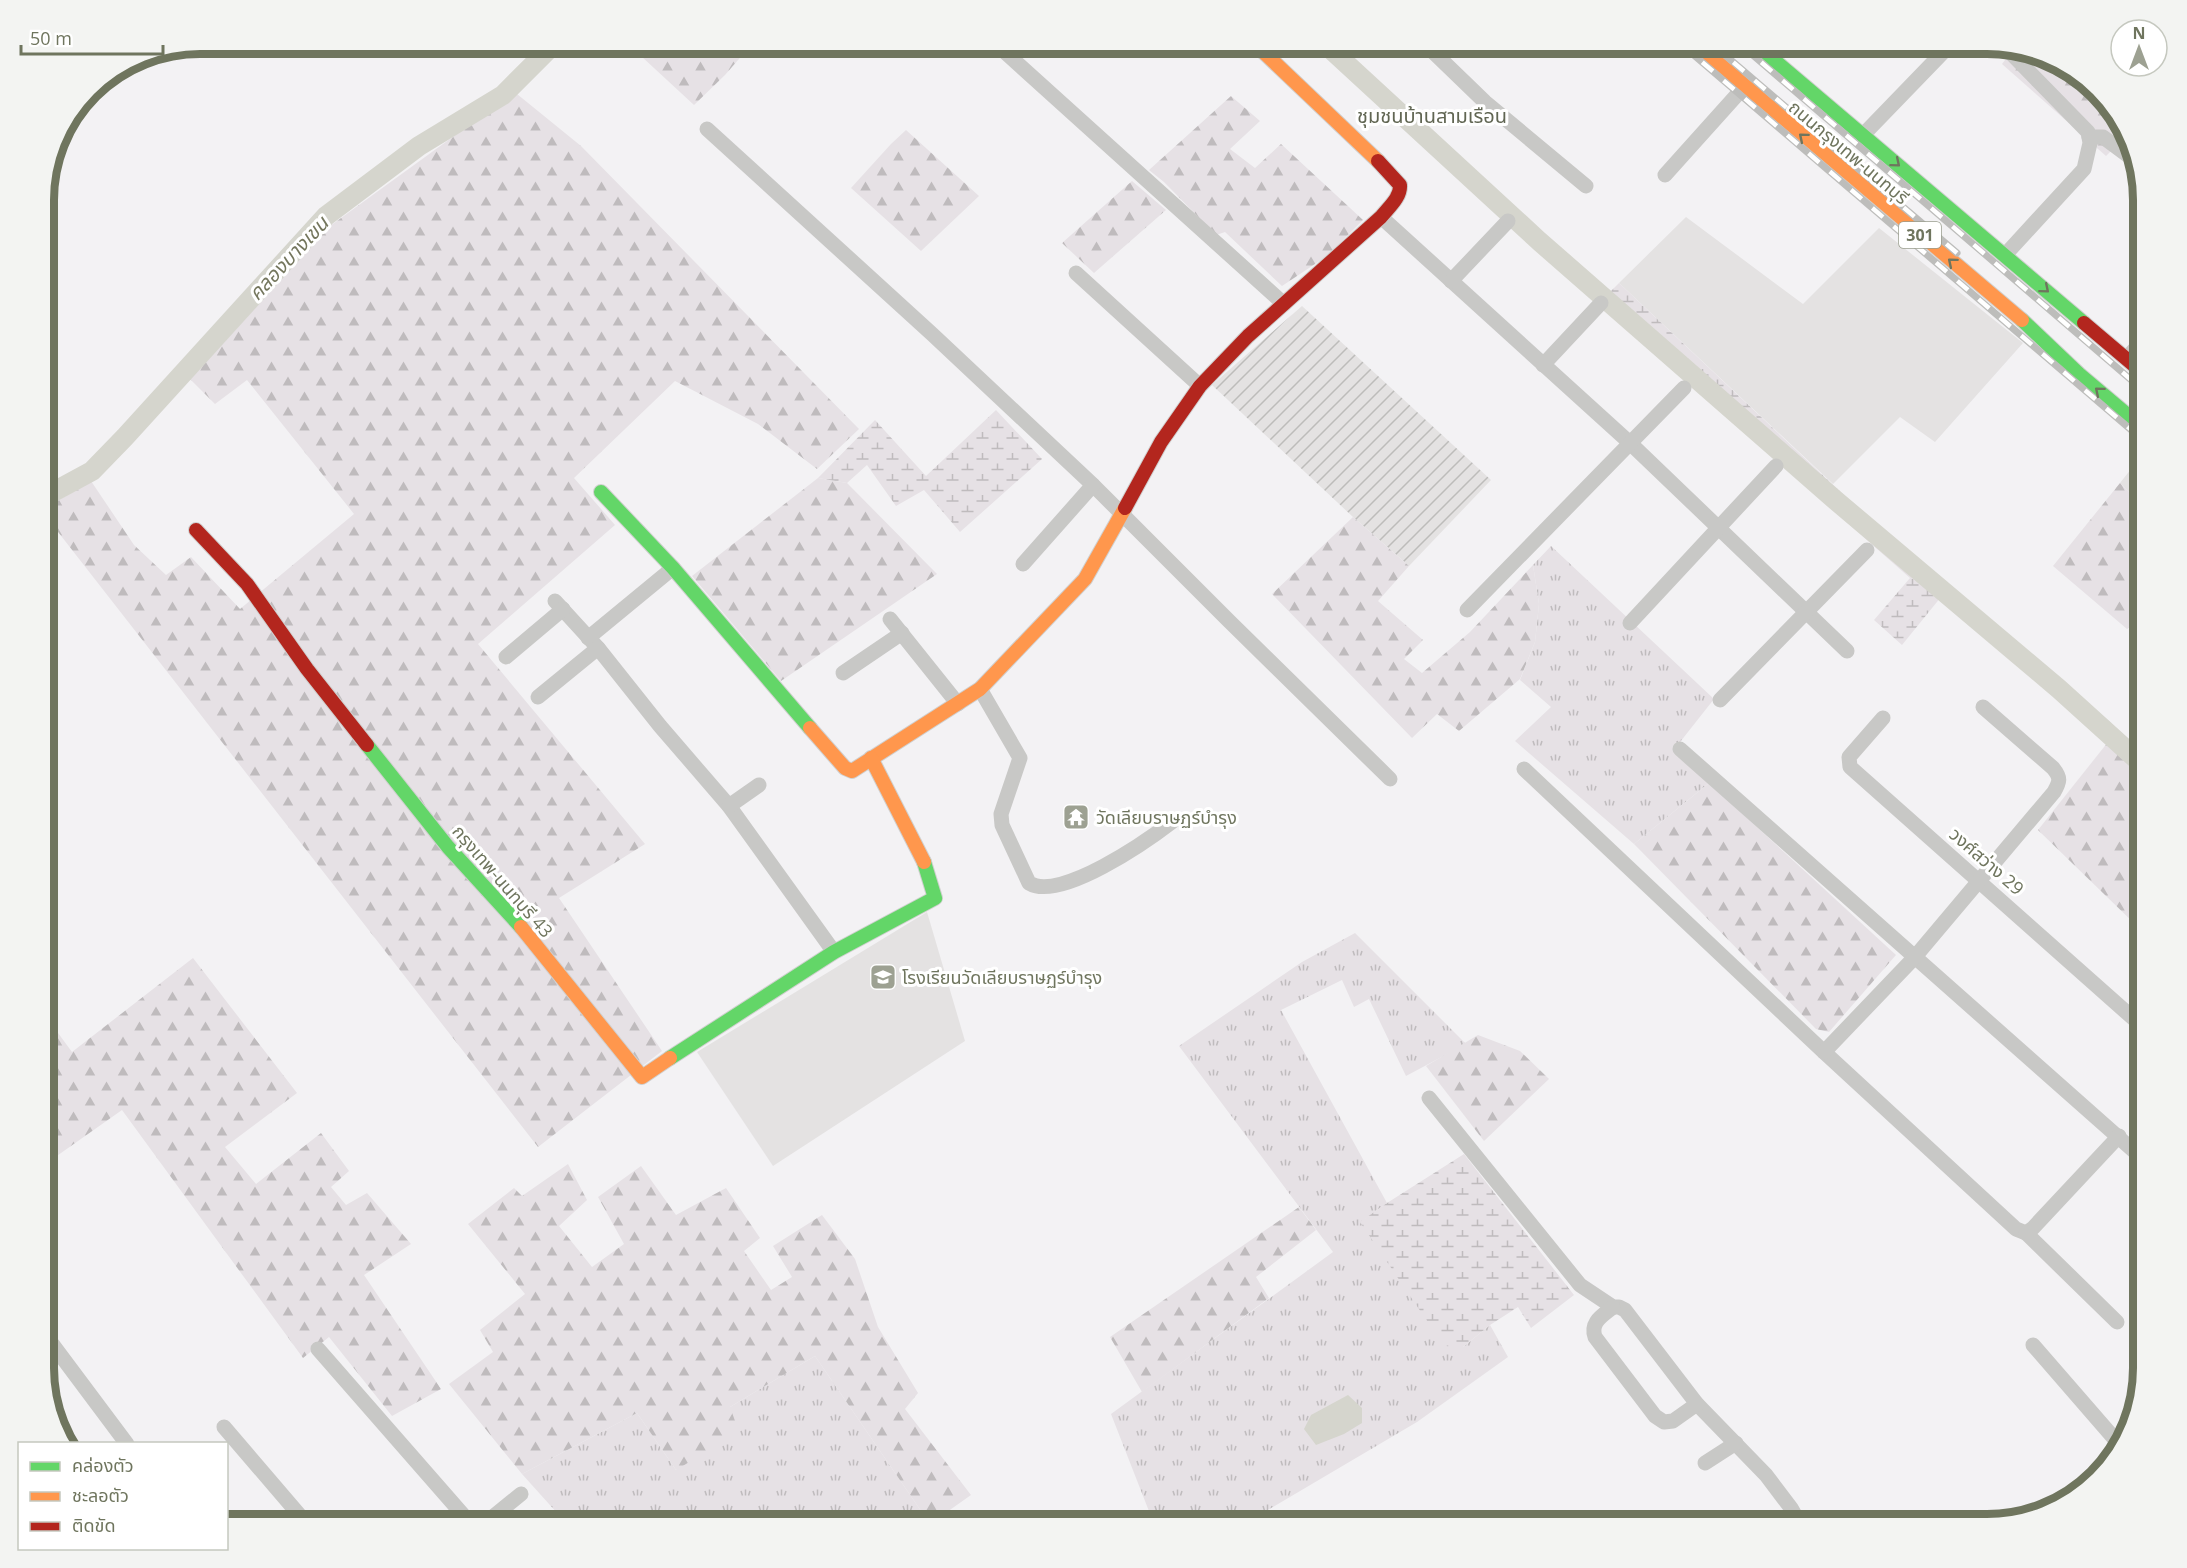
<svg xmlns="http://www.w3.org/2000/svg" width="2187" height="1568" font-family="'Open Sans','Noto Sans Thai',sans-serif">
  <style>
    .built { fill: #e4e2e2 }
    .industrial { fill: url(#industrial-furrows) }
    .grass { fill: url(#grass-tufts) }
    .forest { fill: url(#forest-firs) }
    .wetland { fill: url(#wetland-marsh) }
    .water { fill: #d5d5cd }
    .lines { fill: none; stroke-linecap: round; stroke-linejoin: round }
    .canal { stroke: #d5d5cd; stroke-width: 20 }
    .fast-casing { stroke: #d0d0cf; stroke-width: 16 }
    .slow-casing { stroke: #d0d0cf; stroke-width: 16 }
    .jam-casing { stroke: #d0d0cf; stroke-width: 16 }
    .street { stroke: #c8c8c6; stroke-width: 15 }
    .fast { stroke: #63d668; stroke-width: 14 }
    .slow { stroke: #ff974d; stroke-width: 14 }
    .jam { stroke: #b3261e; stroke-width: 14 }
    .rail-casing { stroke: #bdbdbb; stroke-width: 7 }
    .rail { stroke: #fff; stroke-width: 4.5; stroke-dasharray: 14; stroke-linecap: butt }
    .oneway { stroke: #6f755e }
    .labels { text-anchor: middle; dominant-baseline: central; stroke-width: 6; stroke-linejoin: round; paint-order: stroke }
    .shield { fill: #fff; stroke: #9a9e8e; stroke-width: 1.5 }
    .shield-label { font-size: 16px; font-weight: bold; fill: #6f755e }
    .street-label { font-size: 18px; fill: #6f755e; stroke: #fff }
    .poi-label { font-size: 18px; fill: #6f755e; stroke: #fff; text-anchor: start }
    .neighbourhood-label { font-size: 20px; fill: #616653; stroke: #fff }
    .water-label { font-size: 20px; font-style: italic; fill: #74765d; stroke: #fff }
    .rim { fill: none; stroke: #6f755e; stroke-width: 8 }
  </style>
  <defs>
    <pattern id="industrial-furrows" width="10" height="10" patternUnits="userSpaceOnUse" patternTransform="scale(1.5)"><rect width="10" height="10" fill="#e4e2e2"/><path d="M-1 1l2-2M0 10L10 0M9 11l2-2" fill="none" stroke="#bdbcba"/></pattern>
    <pattern id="grass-tufts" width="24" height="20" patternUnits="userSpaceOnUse" patternTransform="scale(1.5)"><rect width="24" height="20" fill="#e6e1e5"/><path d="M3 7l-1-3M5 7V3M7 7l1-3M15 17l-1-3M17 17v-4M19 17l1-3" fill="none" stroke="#bfbbbd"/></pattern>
    <pattern id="forest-firs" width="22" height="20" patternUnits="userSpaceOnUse" patternTransform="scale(1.5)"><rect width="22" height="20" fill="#e6e1e5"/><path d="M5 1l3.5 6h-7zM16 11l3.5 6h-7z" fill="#bfbbbd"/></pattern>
    <pattern id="wetland-marsh" width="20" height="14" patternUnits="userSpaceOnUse" patternTransform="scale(1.5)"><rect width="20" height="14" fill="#e6e1e5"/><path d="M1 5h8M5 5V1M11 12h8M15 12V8" fill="none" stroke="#bfbbbd"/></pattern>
  </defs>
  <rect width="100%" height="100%" fill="#f3f2f4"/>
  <!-- built -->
  <g class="built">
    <polygon points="1686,217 1803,304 1879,228 2023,343 1935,442 1900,417 1833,484 1619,283"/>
    <polygon points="2143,454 2143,505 2120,483"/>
    <polygon points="927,912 965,1041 773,1166 697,1052"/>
  </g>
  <!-- industrial -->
  <polygon class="industrial" points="1302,306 1491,480 1409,566 1353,517 1212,385"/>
  <!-- grass -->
  <g class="grass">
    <polygon points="1551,546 1714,699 1673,751 1709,783 1634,844 1515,741 1551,707 1520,680 1535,642 1539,604 1533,565"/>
    <polygon points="1355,933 1466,1044 1406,1076 1369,999 1354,1007 1342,980 1281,1010 1387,1203 1361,1222 1463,1347 1490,1325 1508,1357 1417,1422 1244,1524 1154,1524 1111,1414 1333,1252 1179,1046 1302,962"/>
    <polygon points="815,1356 930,1524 567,1524 522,1474 637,1413 676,1470 730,1407"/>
  </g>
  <!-- forest -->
  <g class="forest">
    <polygon points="628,44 752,44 725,75 694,105"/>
    <polygon points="2014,48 2037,52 2082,76 2127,130 2128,134 2106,156 2002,64"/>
    <polygon points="517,94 581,146 859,429 817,469 758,424 675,381 574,478 615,525 478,644 645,844 559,898 662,1051 538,1147 44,514 44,509 91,481 134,545 166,575 191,557 240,609 354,514 247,380 215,404 190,379 330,226 454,136"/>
    <polygon points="1231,96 1260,121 1230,149 1255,168 1281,144 1363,220 1327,256 1282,286 1225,232 1216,235 1164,182 1149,170"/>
    <polygon points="906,130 979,196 921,251 851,188 891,144"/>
    <polygon points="1132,181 1166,210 1094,273 1062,243"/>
    <polygon points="818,478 847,483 937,574 781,681 692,576"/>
    <polygon points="2120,483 2143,505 2143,624 2139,622 2127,629 2053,566"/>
    <polygon points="1353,517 1409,566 1378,601 1423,640 1404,659 1422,673 1470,632 1533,565 1539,604 1535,642 1520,679 1459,731 1437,714 1412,738 1272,594"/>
    <polygon points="2108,742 2143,776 2143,921 2138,927 2038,830"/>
    <polygon points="1709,783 1896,955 1829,1032 1816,1029 1634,844"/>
    <polygon points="193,958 297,1093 225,1147 256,1184 321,1133 349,1171 331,1187 346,1205 367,1193 411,1244 364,1275 441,1389 392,1416 329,1337 303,1358 122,1110 44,1165 44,1027 50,1022 72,1052"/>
    <polygon points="1478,1035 1520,1051 1549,1079 1484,1141 1426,1066"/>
    <polygon points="568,1164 587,1200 559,1226 592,1267 624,1244 598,1197 641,1166 676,1215 726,1188 760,1238 744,1251 771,1290 792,1277 773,1246 822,1215 855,1259 878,1327 918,1393 905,1409 971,1495 930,1524 815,1356 730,1407 739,1432 676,1470 637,1413 522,1474 449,1384 493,1352 480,1330 525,1294 468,1224 514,1188 522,1196"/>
    <polygon points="1299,1207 1316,1230 1256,1277 1269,1298 1142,1392 1110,1337"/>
  </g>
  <!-- wetland -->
  <g class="wetland">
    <polygon points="1619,283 1846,497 2111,723 2143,753 2143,776 2100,735 1941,597 1902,645 1874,620 1910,578 1609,313 1610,292"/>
    <polygon points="996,410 1042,459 960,532 924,490 896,506 867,465 847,483 818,478 875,420 926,476"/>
    <polygon points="1464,1154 1574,1295 1531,1328 1518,1307 1490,1325 1463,1347 1444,1346 1360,1222 1387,1203"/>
  </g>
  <!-- water -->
  <polygon class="water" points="1348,1395 1362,1408 1362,1423 1344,1434 1316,1445 1304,1429 1311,1415"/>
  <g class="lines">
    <!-- canal -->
    <g class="canal">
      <polyline points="1325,44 1539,241 1834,499 2059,689 2143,765"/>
      <polyline points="44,497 92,471 125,437 326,216 419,146 503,95 554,44"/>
    </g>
    <defs>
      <g id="fast">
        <polyline points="1755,44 2084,323"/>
        <polyline points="2022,320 2079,374 2143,428"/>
        <polyline points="601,492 673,568 810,728"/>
        <polyline points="367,745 448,847 521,927"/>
        <polyline points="670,1058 834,952 935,898 924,862"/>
      </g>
      <g id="slow">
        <polyline points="1255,44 1378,161"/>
        <polyline points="1696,44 2022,320"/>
        <polyline points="810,728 845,768 852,771 980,689 1085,579 1125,508"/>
        <polyline points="871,758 924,862"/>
        <polyline points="521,927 642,1077 670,1058"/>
      </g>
      <g id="jam">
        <polyline points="2084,323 2143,373"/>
        <path d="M1125 508 1161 442 1200 386 1248 336 1381 217C1389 207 1401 197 1400 185L1378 161"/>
        <polyline points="196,530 247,584 307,669 367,745"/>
      </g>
    </defs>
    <!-- fast casing -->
    <use href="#fast" class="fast-casing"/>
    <!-- slow casing -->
    <use href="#slow" class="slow-casing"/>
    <!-- jam casing -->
    <use href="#jam" class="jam-casing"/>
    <!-- street -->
    <g class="street">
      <polyline points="996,44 1284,304"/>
      <polyline points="1425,44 1485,102 1586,186"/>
      <polyline points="2004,46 2088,132 2090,143 2084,169 2005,255"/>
      <polyline points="1271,57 1283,44"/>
      <polyline points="707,129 932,334 1093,485 1229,621 1390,779"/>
      <polyline points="1863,135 1951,44"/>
      <polyline points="2089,137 2103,137 2134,160"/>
      <polyline points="1665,175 1744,87"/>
      <polyline points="1381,217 1630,443 1847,651"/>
      <polyline points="1076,273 1200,386"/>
      <polyline points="1451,281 1508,221"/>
      <polyline points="2127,358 2143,340"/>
      <polyline points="1543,365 1601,303"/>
      <polyline points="1023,564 1093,485"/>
      <polyline points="555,601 598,648 660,726 729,806 834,952"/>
      <polyline points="1467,610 1684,388"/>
      <polyline points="890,619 958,704"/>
      <polyline points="1630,623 1776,466"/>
      <polyline points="588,638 673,568"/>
      <polyline points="506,657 563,609"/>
      <polyline points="843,673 902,633"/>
      <path d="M980 689 1020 758 1001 814 1002 825 1029 883C1060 902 1147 841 1173 821"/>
      <polyline points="538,697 598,648"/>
      <polyline points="1720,700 1867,550"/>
      <polyline points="1883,718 1849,757 1850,767 2143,1027"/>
      <polyline points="1680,749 2143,1159"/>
      <polyline points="1524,769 1824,1052 2016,1229 2026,1233 2033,1228 2119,1136"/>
      <polyline points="729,806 759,785"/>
      <path d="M1824 1052 1914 958 2054 792C2060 781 2061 778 2053 768L1983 707"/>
      <polyline points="1429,1098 1580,1285 1613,1307 1619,1307 1625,1310 1697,1404 1766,1475 1791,1508 1800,1524"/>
      <polyline points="2026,1233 2117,1322"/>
      <path d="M1613 1307C1602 1316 1590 1322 1595 1337L1655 1416 1664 1422 1673 1421 1697 1404"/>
      <polyline points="44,1333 127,1444"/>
      <polyline points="2033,1345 2119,1444 2124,1439"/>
      <polyline points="318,1349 471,1524"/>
      <polyline points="224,1427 307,1524"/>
      <polyline points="1705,1463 1736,1443"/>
      <polyline points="484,1524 521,1494"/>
    </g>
    <!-- fast -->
    <use href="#fast" class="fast"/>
    <!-- slow -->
    <use href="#slow" class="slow"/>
    <!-- jam -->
    <use href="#jam" class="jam"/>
    <defs>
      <g id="rail">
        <polyline points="1681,44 2143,440"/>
        <polyline points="1712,44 1957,253"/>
        <polyline points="1740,44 2143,390"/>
      </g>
    </defs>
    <!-- rail casing -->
    <use href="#rail" class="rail-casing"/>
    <!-- rail -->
    <use href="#rail" class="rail"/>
  </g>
  <!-- one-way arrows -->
  <defs><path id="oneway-chevron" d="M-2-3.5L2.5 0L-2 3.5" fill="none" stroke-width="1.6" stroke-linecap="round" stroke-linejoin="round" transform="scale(1.5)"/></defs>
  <g class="oneway">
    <use href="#oneway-chevron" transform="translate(1803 137) rotate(-140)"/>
    <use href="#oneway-chevron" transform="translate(1896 163) rotate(40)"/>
    <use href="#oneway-chevron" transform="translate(1952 262) rotate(-140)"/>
    <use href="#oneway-chevron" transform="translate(2045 289) rotate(40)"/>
    <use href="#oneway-chevron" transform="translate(2099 391) rotate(-140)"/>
  </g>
  <!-- icons -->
  <defs>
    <symbol id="temple-square" viewBox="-11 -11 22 22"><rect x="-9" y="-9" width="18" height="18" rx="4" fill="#9da192" stroke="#fff"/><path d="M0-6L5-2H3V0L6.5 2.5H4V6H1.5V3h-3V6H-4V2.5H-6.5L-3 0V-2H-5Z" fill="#fff"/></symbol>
    <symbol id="school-square" viewBox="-11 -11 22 22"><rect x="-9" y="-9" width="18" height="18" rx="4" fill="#9da192" stroke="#fff"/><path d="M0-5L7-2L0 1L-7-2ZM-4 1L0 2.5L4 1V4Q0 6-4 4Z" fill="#fff"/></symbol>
  </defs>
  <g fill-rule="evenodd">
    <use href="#temple-square" x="1061" y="802" width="30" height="30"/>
    <use href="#school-square" x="868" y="962" width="30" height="30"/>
  </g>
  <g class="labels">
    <!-- shield labels -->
    <rect class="shield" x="1899" y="222" width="42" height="26" rx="4.5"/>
    <g class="shield-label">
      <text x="1920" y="235">301</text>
    </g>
    <!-- street labels -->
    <g class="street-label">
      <text transform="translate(1849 152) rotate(40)">ถนนกรุงเทพ-นนทบุรี</text>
      <text transform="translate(1987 861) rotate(41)">วงศ์สว่าง 29</text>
      <text transform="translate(503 881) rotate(49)">กรุงเทพ-นนทบุรี 43</text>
    </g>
    <!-- poi labels -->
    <g class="poi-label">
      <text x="1096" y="817">วัดเลียบราษฏร์บำรุง</text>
      <text x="902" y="977">โรงเรียนวัดเลียบราษฏร์บำรุง</text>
    </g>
    <!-- neighbourhood labels -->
    <g class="neighbourhood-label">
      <text x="1432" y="115">ชุมชนบ้านสามเรือน</text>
    </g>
    <!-- water labels -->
    <g class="water-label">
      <text transform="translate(288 258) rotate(-47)">คลองบางเขน</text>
    </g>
  </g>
  <!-- crop -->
  <path d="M0 0H2187V1568H0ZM200 54H1987A146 146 0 0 1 2133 200V1368A146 146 0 0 1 1987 1514H200A146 146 0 0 1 54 1368V200A146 146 0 0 1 200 54Z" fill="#f3f4f2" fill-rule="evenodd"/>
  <path class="rim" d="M200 54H1987A146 146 0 0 1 2133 200V1368A146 146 0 0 1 1987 1514H200A146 146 0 0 1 54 1368V200A146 146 0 0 1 200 54Z"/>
  <!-- legend -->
  <rect x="18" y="1442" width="210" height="108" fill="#ffffff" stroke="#c5c8bf" stroke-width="1.5"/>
  <rect x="30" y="1462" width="30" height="9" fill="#63d668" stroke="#c5c8bf" stroke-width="1.5"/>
  <text x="72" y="1472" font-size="18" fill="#6f755e">คล่องตัว</text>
  <rect x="30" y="1492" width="30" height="9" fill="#ff974d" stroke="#c5c8bf" stroke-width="1.5"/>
  <text x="72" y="1502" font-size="18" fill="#6f755e">ชะลอตัว</text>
  <rect x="30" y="1522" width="30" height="9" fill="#b3261e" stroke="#c5c8bf" stroke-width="1.5"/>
  <text x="72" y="1532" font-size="18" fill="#6f755e">ติดขัด</text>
  <!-- north arrow -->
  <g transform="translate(2139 48)"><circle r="28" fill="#ffffff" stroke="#c5c8bf" stroke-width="1.5"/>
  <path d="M0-4.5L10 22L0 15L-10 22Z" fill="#9da192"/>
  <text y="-9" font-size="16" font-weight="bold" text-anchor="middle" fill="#6f755e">N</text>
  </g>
  <!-- scale -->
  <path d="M21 45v9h142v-9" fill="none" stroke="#6f755e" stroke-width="3"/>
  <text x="30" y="45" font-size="18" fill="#6f755e" stroke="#ffffff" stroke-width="4.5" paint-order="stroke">50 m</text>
</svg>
